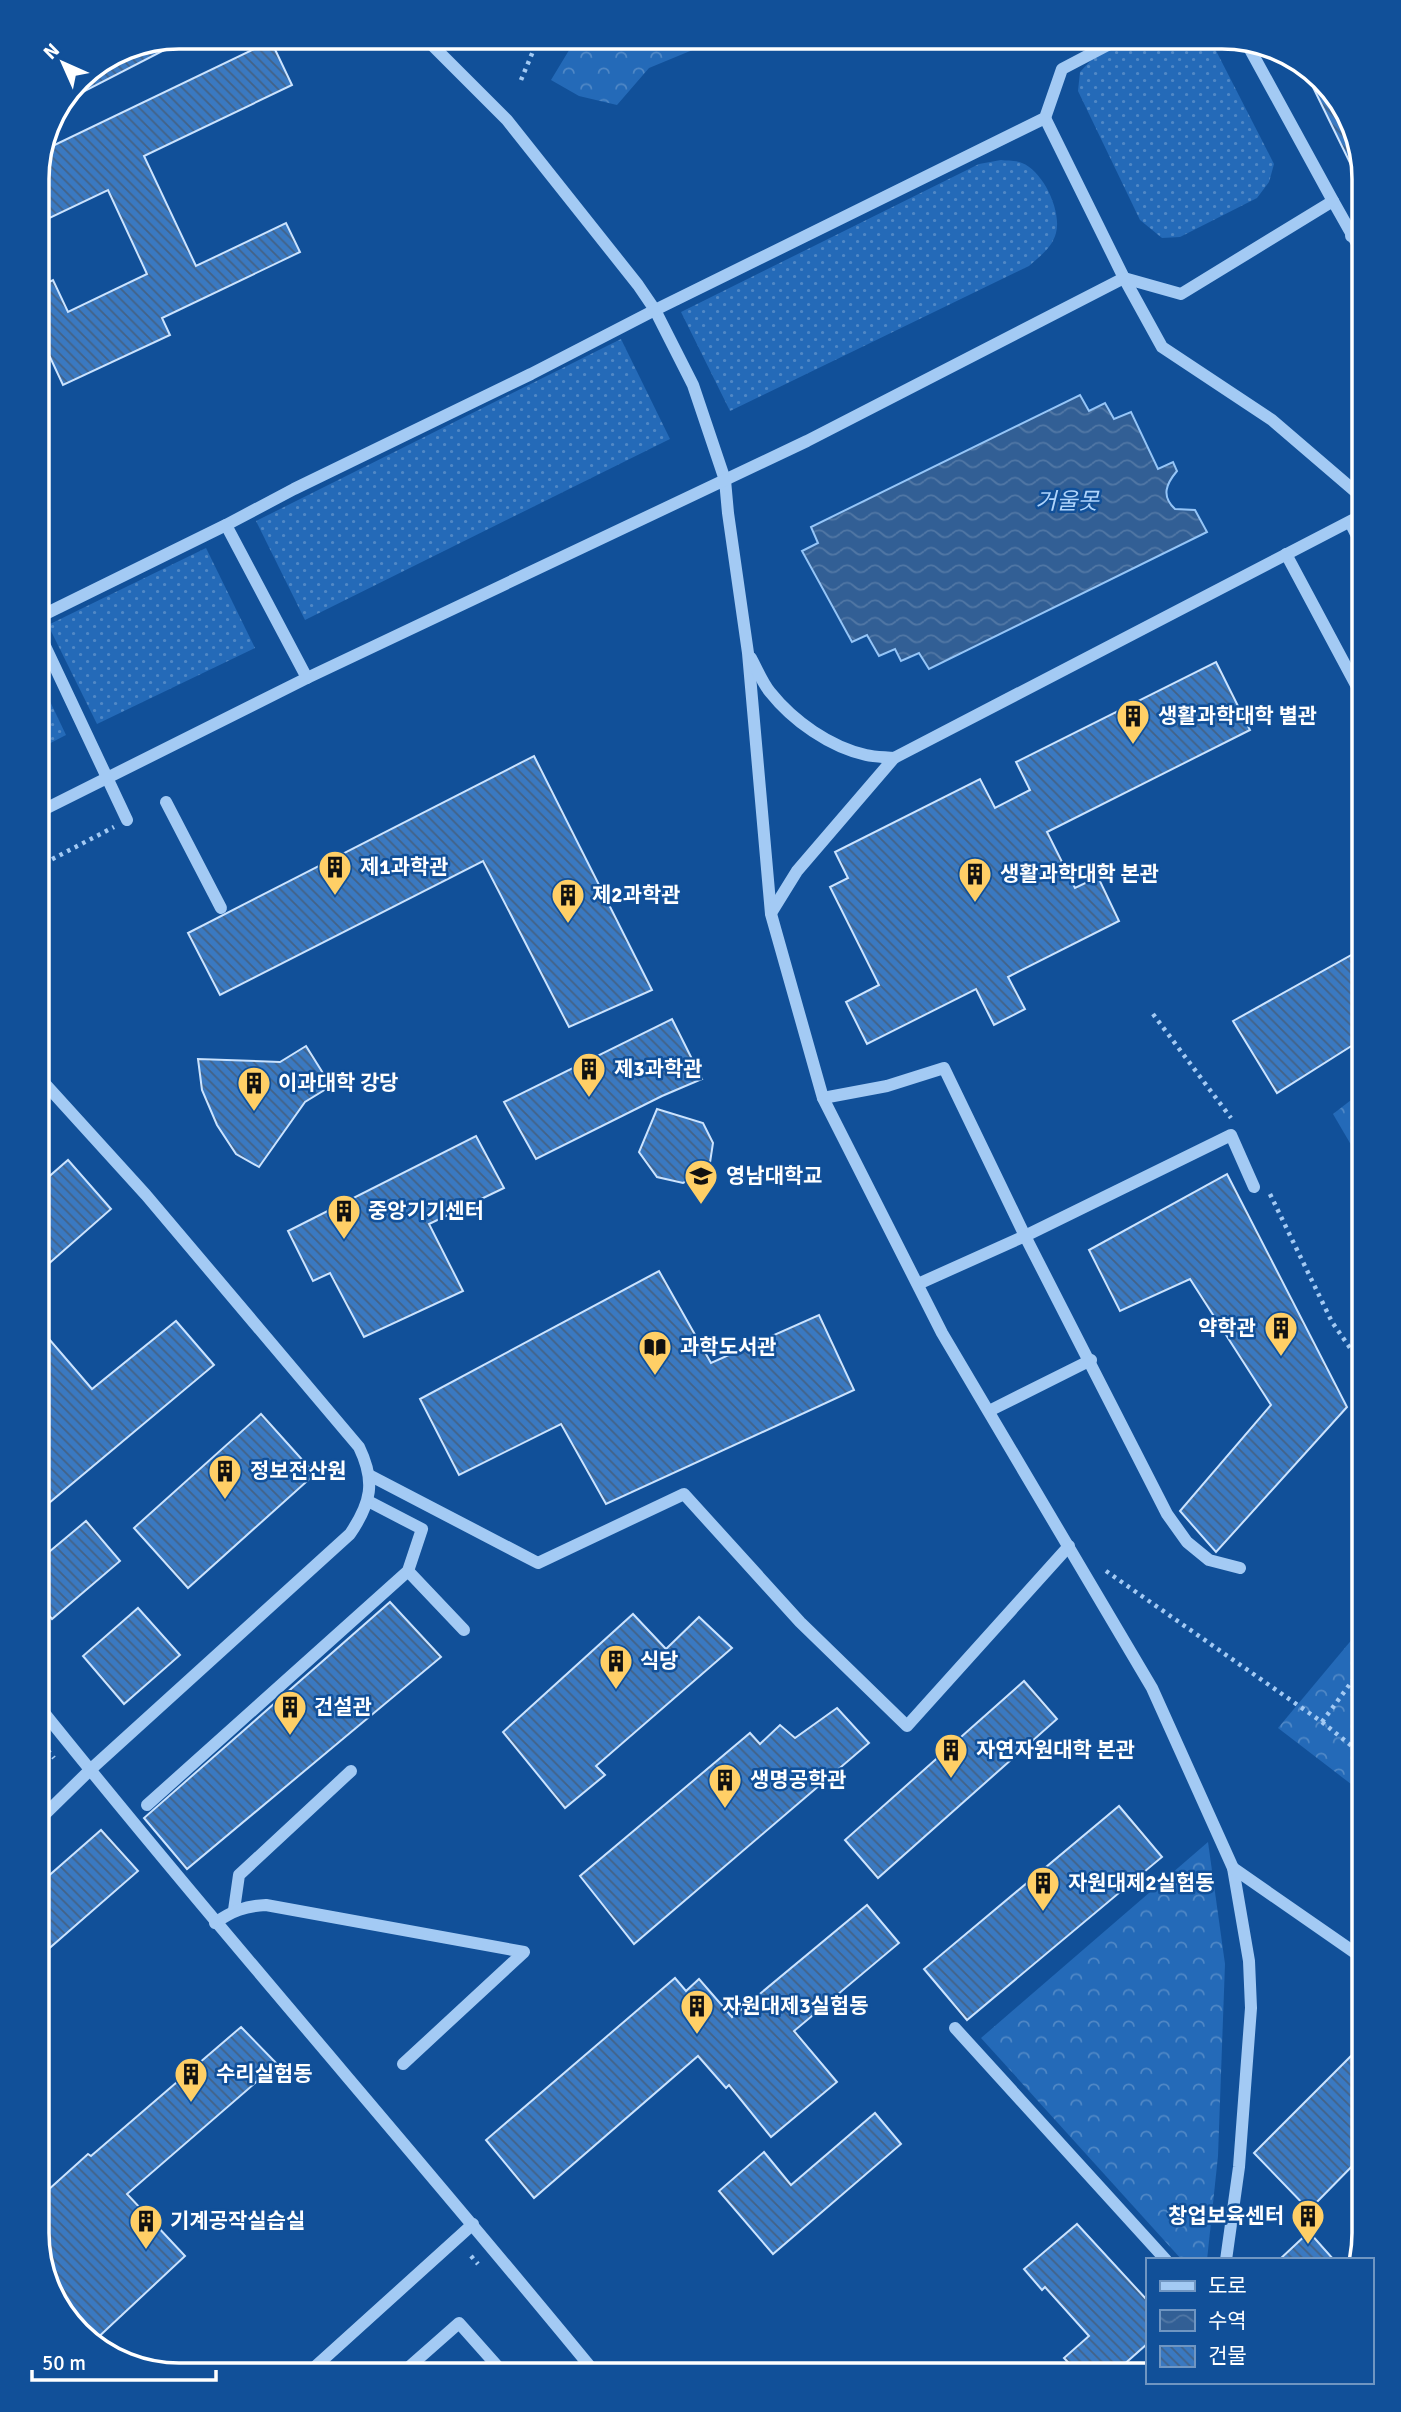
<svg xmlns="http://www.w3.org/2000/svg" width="1401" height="2412" font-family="Signika,'Noto Sans KR',sans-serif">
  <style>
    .grass { fill: url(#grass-dots) }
    .forest { fill: url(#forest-crowns) }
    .water { fill: url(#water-waves); stroke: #95c5f7; stroke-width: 2 }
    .building { fill: url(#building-back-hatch); stroke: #cbe3fe; stroke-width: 2 }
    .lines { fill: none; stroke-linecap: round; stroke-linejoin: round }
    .path { stroke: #a3caf4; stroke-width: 4.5; stroke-dasharray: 3.5 5; stroke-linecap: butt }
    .minor { stroke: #a3caf4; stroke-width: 12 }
    .labels { text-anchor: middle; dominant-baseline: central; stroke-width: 5; stroke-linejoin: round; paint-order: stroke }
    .poi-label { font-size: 21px; font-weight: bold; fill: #fff; stroke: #115099; text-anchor: start }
    .water-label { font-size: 23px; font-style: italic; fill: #afd4fb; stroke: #115099 }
    .rim { fill: none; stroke: #fff; stroke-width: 3.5 }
  </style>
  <defs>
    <pattern id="grass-dots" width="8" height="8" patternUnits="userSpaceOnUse" patternTransform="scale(1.75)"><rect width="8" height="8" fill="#246ab8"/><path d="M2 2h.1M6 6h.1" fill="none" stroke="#5088c6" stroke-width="1.8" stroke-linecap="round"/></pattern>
    <pattern id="forest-crowns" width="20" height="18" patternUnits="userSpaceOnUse" patternTransform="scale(1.75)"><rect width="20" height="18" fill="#246ab8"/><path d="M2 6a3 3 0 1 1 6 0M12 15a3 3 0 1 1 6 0" fill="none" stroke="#5088c6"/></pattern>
    <pattern id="water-waves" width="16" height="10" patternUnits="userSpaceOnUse" patternTransform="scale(1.75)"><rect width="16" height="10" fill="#325f95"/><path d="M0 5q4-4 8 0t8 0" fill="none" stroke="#5177a5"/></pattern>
    <pattern id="building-back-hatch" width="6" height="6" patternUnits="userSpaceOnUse" patternTransform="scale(1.75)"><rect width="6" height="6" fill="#3a79c1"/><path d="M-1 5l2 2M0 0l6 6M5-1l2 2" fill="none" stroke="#436286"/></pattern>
  </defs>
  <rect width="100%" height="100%" fill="#115099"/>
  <!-- grass -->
  <g class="grass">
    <polygon points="1134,37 1209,37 1274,164 1269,182 1257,198 1180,237 1162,238 1140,220 1078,91 1080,72 1093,58"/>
    <path d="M1001 160C1007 161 1016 160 1022 163 1043 171 1062 211 1056 233 1052 248 1040 256 1029 266L730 411 681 312 979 164Z"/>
    <polygon points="621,339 670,439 305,620 256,521"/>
    <polygon points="206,548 255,648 97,724 48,625"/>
    <polygon points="37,674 66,735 37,750"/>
  </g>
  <!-- forest -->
  <g class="forest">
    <polygon points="577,37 724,37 649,68 617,105 579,96 551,80"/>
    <polygon points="1364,1090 1364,1167 1333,1114"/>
    <polygon points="1364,1625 1364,1794 1278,1728"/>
    <polygon points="1208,1842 1225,1964 1218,2156 1207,2260 1182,2260 981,2038"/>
  </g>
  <!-- water -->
  <path class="water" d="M1080 395 1089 411 1105 403 1114 419 1131 412 1158 469 1173 462 1177 471C1166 484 1161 496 1175 509L1195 510 1207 532 929 669 919 653 901 661 895 649 879 656 867 635 852 642 802 551 818 543 811 527Z"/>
  <!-- building -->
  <g class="building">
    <polygon points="176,37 178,43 81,93 76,83 79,78 125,47"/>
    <polygon points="271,41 292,85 144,156 196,266 286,223 300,252 162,318 170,335 63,385 50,357 37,363 37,288 53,280 68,312 147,274 108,190 37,224 37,170 42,151"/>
    <polygon points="1315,77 1350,117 1362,168 1354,171 1310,81"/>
    <polygon points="1216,662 1250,730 1047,832 1075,888 1098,877 1119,921 1008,977 1025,1009 994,1025 976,989 867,1044 846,1002 879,985 830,887 848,878 835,852 980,779 995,808 1030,790 1016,762"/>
    <polygon points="534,756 652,990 569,1027 483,861 220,995 188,933"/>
    <polygon points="1364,948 1364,1038 1277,1093 1233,1021"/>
    <polygon points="672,1019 702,1079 662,1096 536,1159 504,1102"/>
    <polygon points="306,1046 331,1086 305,1102 259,1167 236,1154 217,1125 202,1090 198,1059 280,1062"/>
    <polygon points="657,1109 703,1123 713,1143 709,1169 683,1183 657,1177 639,1152"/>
    <polygon points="476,1136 504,1188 429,1224 463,1291 364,1337 330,1273 313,1281 288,1231"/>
    <polygon points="68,1160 111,1209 37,1274 37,1187"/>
    <polygon points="1227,1174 1347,1407 1216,1552 1180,1511 1271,1405 1190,1279 1120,1311 1089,1250"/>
    <polygon points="659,1271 711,1363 819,1315 854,1390 606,1504 561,1424 459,1475 420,1399"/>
    <polygon points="176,1321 214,1365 37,1513 37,1325 92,1389"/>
    <polygon points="261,1414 315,1474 188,1588 134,1528"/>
    <polygon points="86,1521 120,1561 52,1619 37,1601 37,1562"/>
    <polygon points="390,1602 441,1657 187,1869 144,1818"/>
    <polygon points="138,1608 180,1655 124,1704 83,1656"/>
    <polygon points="633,1614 666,1649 699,1617 732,1648 596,1766 605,1775 565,1808 503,1732"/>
    <polygon points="1024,1681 1057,1719 878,1878 845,1840"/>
    <polygon points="837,1708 869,1743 634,1944 580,1876 750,1733 760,1744 780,1725 795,1738"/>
    <polygon points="1119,1806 1162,1857 967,2020 924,1969"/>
    <polygon points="101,1830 138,1871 37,1959 37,1886"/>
    <polygon points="867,1905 899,1943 794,2031 837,2082 771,2137 729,2085 726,2088 698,2056 534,2198 486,2140 675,1978 686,1991 699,1979 732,2017"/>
    <polygon points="241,2027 277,2064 127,2194 185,2256 92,2343 51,2295 37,2233 37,2200 88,2154 91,2156"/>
    <polygon points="1364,2043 1364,2154 1309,2210 1254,2153"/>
    <polygon points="875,2113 901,2144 773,2254 719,2191 764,2152 791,2185"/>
    <polygon points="1077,2224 1147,2300 1147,2344 1112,2375 1080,2375 1064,2358 1089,2336 1045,2287 1042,2290 1024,2269"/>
    <polygon points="1309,2232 1334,2260 1279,2260"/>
  </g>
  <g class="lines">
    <!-- path -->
    <g class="path">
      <polyline points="521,80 539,37"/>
      <polyline points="37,867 114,827"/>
      <polyline points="1153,1014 1231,1118"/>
      <polyline points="1270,1194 1332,1322 1364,1368"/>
      <polyline points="1106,1571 1322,1722 1364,1756"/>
      <polyline points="1322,1722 1364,1665"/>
      <polyline points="37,1737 54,1758"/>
      <polyline points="471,2256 478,2264"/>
    </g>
    <!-- minor -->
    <g class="minor">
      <polyline points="424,37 507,120 638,285 655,310 693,385 725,480 728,513 748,653 771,914 823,1098 942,1333 1152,1688 1233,1868 1249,1961 1251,2008 1239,2167 1226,2260"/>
      <polyline points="1045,118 1124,278 1162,347 1272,420 1364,499"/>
      <polyline points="1333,201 1364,256"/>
      <polyline points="1351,236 1364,230"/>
      <polyline points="1350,522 1364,550"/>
      <polyline points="226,525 307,678"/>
      <polyline points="1286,554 1364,700"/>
      <polyline points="37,618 226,525 294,489 531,374 655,310 1045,118 1062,69 1123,37"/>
      <polyline points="37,629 127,820"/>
      <path d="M751 658C757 669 762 682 770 692 793 721 830 747 866 755 875 757 885 757 894 758L1364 514"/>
      <polyline points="166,802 221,908"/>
      <polyline points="37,813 307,678 807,441 1124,278 1181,294 1333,201 1246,42"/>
      <polyline points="771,913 797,871 894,758"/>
      <polyline points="823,1098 887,1086 944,1068 1025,1236 1167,1514 1187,1542 1209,1560 1240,1568"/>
      <polyline points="918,1284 1025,1236 1231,1135 1254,1187"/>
      <polyline points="989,1411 1091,1360"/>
      <polyline points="369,1475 538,1563 684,1494 800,1622 907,1726 1069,1546"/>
      <polyline points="408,1571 464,1630"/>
      <path d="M37 1704C219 1931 412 2149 597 2375"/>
      <polyline points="147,1805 408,1571 422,1529 368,1501"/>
      <path d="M37 1822 90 1770 350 1534C371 1503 376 1482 359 1447L146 1195 37 1075"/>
      <polyline points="1233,1868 1364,1959"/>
      <polyline points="234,1910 239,1875 351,1771"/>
      <path d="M215 1923C232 1911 245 1906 266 1905L524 1952 403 2064"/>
      <polyline points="955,2028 1166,2260"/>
      <polyline points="306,2375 473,2224"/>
      <polyline points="400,2375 459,2323 499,2368 491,2375"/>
    </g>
  </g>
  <!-- icons -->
  <defs>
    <symbol id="building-pin" viewBox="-11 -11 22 30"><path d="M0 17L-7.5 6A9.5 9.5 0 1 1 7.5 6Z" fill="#ffcf66" stroke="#115099"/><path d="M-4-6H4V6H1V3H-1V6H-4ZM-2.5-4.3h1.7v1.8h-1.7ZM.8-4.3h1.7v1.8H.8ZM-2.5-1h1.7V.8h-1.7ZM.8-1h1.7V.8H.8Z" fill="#111"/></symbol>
    <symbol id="university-pin" viewBox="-11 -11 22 30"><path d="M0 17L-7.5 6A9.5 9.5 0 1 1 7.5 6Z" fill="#ffcf66" stroke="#115099"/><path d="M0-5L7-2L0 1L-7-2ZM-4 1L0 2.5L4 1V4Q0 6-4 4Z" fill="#111"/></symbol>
    <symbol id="library-pin" viewBox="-11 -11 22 30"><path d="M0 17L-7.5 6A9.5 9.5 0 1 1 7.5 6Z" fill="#ffcf66" stroke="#115099"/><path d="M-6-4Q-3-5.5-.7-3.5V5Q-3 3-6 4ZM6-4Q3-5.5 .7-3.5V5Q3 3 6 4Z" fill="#111"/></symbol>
  </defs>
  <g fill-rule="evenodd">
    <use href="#building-pin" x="1114" y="697" width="38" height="52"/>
    <use href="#building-pin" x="316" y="848" width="38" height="52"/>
    <use href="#building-pin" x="956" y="855" width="38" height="52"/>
    <use href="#building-pin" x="549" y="876" width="38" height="52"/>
    <use href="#building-pin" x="570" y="1050" width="38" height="52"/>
    <use href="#building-pin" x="235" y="1064" width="38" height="52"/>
    <use href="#university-pin" x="682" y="1157" width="38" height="52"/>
    <use href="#building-pin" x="325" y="1192" width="38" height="52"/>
    <use href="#building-pin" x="1262" y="1309" width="38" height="52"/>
    <use href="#library-pin" x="636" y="1328" width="38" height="52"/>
    <use href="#building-pin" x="206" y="1452" width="38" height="52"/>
    <use href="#building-pin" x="597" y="1642" width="38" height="52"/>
    <use href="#building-pin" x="271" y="1688" width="38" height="52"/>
    <use href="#building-pin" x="932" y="1731" width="38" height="52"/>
    <use href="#building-pin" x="706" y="1761" width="38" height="52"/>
    <use href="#building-pin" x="1024" y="1864" width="38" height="52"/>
    <use href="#building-pin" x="678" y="1987" width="38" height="52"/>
    <use href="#building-pin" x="172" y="2055" width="38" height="52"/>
    <use href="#building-pin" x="1289" y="2197" width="38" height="52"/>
    <use href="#building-pin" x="127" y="2202" width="38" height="52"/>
  </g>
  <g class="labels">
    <!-- poi labels -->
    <g class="poi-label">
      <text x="1158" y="716">생활과학대학 별관</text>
      <text x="360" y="867">제1과학관</text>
      <text x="1000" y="874">생활과학대학 본관</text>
      <text x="592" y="895">제2과학관</text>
      <text x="614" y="1069">제3과학관</text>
      <text x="278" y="1083">이과대학 강당</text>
      <text x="726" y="1176">영남대학교</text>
      <text x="368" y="1211">중앙기기센터</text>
      <text x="1256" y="1328" text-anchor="end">약학관</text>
      <text x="680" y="1347">과학도서관</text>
      <text x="250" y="1471">정보전산원</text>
      <text x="640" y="1661">식당</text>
      <text x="314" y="1707">건설관</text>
      <text x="976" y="1750">자연자원대학 본관</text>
      <text x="750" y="1780">생명공학관</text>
      <text x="1068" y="1883">자원대제2실험동</text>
      <text x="722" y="2006">자원대제3실험동</text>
      <text x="216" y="2074">수리실험동</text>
      <text x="1284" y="2216" text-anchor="end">창업보육센터</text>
      <text x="170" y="2221">기계공작실습실</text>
    </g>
    <!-- water labels -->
    <g class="water-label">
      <text x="1067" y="501">거울못</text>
    </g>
  </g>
  <!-- crop -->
  <path d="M0 0H1401V2412H0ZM179 49H1222A130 130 0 0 1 1352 179V2233A130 130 0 0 1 1222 2363H179A130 130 0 0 1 49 2233V179A130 130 0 0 1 179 49Z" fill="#115099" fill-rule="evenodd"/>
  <path class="rim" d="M179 49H1222A130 130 0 0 1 1352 179V2233A130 130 0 0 1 1222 2363H179A130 130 0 0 1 49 2233V179A130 130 0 0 1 179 49Z"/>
  <!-- legend -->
  <rect x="1146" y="2258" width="228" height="126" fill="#115099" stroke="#7096c2" stroke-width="2"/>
  <rect x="1160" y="2281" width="35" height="10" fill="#a3caf4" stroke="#7096c2" stroke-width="2"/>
  <text x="1208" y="2293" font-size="21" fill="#ffffff">도로</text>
  <rect x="1160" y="2310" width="35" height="21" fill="url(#water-waves)" stroke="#7096c2" stroke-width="2"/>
  <text x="1208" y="2328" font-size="21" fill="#ffffff">수역</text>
  <rect x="1160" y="2346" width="35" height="21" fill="url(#building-back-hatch)" stroke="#7096c2" stroke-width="2"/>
  <text x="1208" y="2363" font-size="21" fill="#ffffff">건물</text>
  <!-- north arrow -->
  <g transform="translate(63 63) rotate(315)" stroke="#115099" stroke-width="5" paint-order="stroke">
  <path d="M0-5L12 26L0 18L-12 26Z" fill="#ffffff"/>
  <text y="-10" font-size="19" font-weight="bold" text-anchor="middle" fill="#ffffff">N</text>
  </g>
  <!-- scale -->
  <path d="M32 2370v10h184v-10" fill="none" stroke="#ffffff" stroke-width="3.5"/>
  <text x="42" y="2370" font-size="21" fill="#ffffff" stroke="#115099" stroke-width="5" paint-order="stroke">50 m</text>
</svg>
